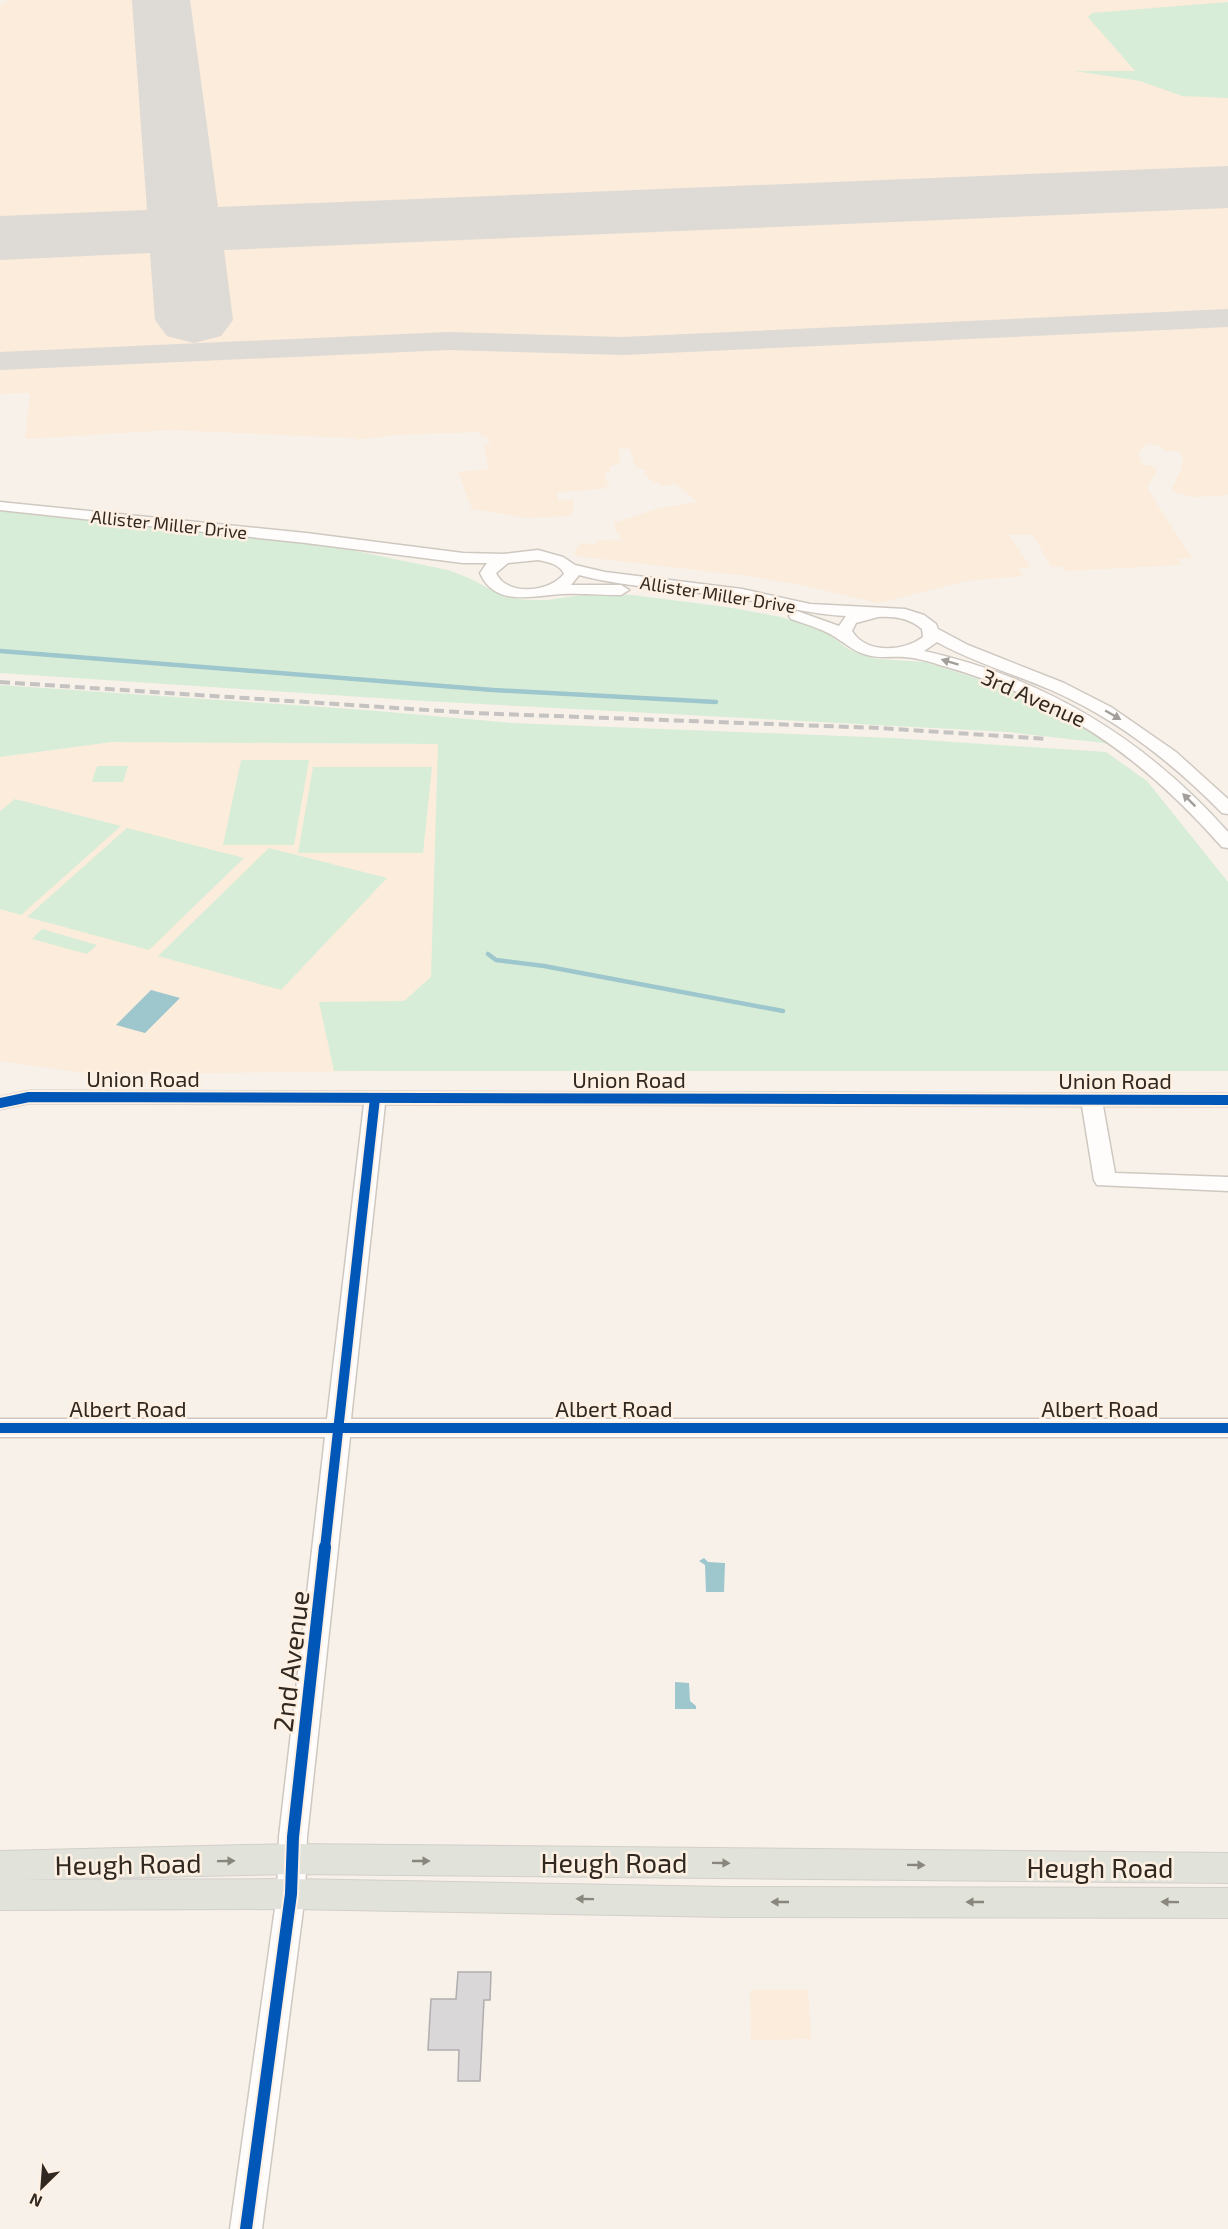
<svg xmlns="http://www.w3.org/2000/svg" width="1228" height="2229" font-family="'Exo 2',sans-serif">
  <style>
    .built { fill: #fbecdb }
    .green { fill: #d8edd7 }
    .water { fill: #9dc6cd }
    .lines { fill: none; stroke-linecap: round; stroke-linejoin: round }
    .stream { stroke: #9dc6cd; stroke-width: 4.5 }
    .taxiway { fill: #dedad5; fill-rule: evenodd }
    .runway { fill: #dedad5; fill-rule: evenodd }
    .building { fill: #dad7d8; stroke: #b0adae; stroke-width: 1.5 }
    .minor-casing { stroke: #cfc8c1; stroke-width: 3 }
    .major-casing { stroke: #d3cfcb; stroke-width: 2 }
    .minor { fill: #fefdfc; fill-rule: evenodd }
    .major { fill: #e1e2d9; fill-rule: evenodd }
    .rail { stroke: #c5c3c1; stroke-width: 4; stroke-dasharray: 10 5; stroke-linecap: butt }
    .cycleway-far1-casing { stroke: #fef1e3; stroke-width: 14 }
    .cycleway-casing { stroke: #fef1e3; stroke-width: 16 }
    .cycleway-far1 { stroke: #0057b8; stroke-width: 10 }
    .cycleway { stroke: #0057b8; stroke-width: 12 }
    .oneway { fill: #a29e99 }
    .oneway2 { fill: #89867d }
    .labels { text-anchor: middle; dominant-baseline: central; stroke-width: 5; stroke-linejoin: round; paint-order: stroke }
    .far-street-label { font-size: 18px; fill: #312921; stroke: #fef1e3 }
    .street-label { font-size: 22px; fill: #312921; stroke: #fef1e3 }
    .near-street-label { font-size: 27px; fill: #312921; stroke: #fef1e3 }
  </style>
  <rect width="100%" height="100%" fill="#f8f1e9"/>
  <!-- built -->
  <g class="built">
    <polygon points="10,0 1228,0 1228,495 1195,497 1176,493 1172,488 1181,470 1183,457 1178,451 1164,451 1161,446 1148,443 1138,452 1142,464 1153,466 1157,471 1147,488 1192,558 1178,559 1181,565 1065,571 1061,566 1051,567 1033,535 1009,535 1031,567 1019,568 1023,576 966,581 878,603 806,586 748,576 576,556 574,553 579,543 596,544 599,540 622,541 619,534 616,534 614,523 656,509 697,502 676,484 663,486 651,480 644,474 646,472 645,469 639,469 635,465 630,448 618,449 621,462 610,467 610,472 605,473 606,481 611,481 603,489 557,492 559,501 574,500 573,512 569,516 527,518 472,509 458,472 488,469 484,444 490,444 488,437 482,437 480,432 395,435 356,440 355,438 169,430 25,439 30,393 0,394 0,5"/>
    <polygon points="112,742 439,744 431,977 508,1070 92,1074 0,1061 0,757"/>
    <polygon points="750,1990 808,1990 811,2039 751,2040"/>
  </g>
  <!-- green -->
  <g class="green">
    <polygon points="1228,2 1228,98 1182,96 1140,81 1075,71 1135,71 1088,17 1092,13"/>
    <polygon points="0,511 322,544 448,570 469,578 505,597 529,600 547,600 597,593 632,595 727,607 781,617 812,627 831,636 848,649 863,655 878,659 925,662 982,680 1080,721 1112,744 1008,732 423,701 0,673"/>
    <polygon points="0,685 366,710 512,723 893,738 1106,752 1147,781 1228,882 1228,1071 334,1071 319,1002 404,1001 431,977 438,744 112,742 0,757"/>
    <polygon points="241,760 309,760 294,845 223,845"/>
    <polygon points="97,766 128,766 123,782 92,782"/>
    <polygon points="313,767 432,767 423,853 298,853"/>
    <polygon points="15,799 121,826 21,915 0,909 0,811"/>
    <polygon points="127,828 244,858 149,950 27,917"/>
    <polygon points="269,848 387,878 281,990 158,956"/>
    <polygon points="42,929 97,945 87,954 32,939"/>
  </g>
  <!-- water -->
  <g class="water">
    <polygon points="151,990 180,998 145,1033 116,1025"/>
    <polygon points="704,1558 708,1562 725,1563 724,1592 706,1592 705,1565 699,1561"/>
    <polygon points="675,1682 689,1683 690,1701 696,1706 696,1709 675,1709"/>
  </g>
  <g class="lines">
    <!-- stream -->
    <g class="stream">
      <polyline points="0,651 493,690 716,702"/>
      <polyline points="488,954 496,960 544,966 783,1011"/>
    </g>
    <!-- taxiway -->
    <polygon class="taxiway" points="1228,309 1228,327 622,355 449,350 0,370 0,352 449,332 622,337"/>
    <!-- runway -->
    <polygon class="runway" points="132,0 190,0 218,207 1228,166 1228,208 224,250 233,320 221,336 194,343 167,336 155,320 150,253 0,260 0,216 147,210"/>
  </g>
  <!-- building -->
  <polygon class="building" points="458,1972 491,1972 490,2000 484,2000 480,2081 458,2081 459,2050 428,2050 431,1999 456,1999"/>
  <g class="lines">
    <defs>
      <g id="minor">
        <path d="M0 502 306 533 463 553 504 554 538 550 563 557 575 565 605 572 742 589 810 604 905 609 924 615 936 624 938 629 968 645 1064 683 1111 707 1176 752 1228 799V814L1222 813C1172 762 1117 719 1051 690 1014 674 973 662 937 642L924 651C1046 678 1145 739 1228 832V848L1222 847C1141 755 1058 698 940 665 929 661 916 658 905 657 891 656 878 659 864 654 854 651 849 646 841 641 827 630 808 625 791 619L789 616 797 611 839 626 846 616C808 614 778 605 742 599 688 589 632 589 579 575L571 585H621L629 590 621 595C598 595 573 592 550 595 523 598 493 603 480 573L487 563H463L306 543 0 510ZM538 560C548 562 560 564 564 574 550 592 507 597 496 573L508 563ZM878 617C895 616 909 618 922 629L923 637C903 652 866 654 852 631L856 623Z"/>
        <polygon points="29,1091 1228,1094 1228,1106 1103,1106 1115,1173 1228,1177 1228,1191 1097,1185 1094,1180 1082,1106 385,1104 351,1419 1228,1419 1228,1437 350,1437 307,1837 305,1894 262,2229 230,2229 277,1894 279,1837 325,1437 0,1437 0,1419 327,1419 364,1104 29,1103 0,1109 0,1097"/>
      </g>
      <polygon id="major" points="292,1844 1228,1853 1228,1883 292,1874 22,1880 291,1879 727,1887 1228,1888 1228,1918 727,1917 291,1909 0,1910 0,1851"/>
    </defs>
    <!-- minor casing -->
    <use href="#minor" class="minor-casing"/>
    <!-- major casing -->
    <use href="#major" class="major-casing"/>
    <!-- minor -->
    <use href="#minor" class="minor"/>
    <!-- major -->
    <use href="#major" class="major"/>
    <!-- rail -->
    <polyline class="rail" points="0,682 473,713 879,728 1048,739"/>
    <defs>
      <g id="cycleway-far1">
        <polyline points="0,1103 29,1097 1228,1100"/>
        <polyline points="0,1428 1228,1428"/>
        <polyline points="325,1548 375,1098"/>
      </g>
      <polyline id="cycleway" points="246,2229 291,1894 293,1837 325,1547"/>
    </defs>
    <!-- cycleway-far1 casing -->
    <use href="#cycleway-far1" class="cycleway-far1-casing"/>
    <!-- cycleway casing -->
    <use href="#cycleway" class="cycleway-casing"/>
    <!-- cycleway-far1 -->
    <use href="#cycleway-far1" class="cycleway-far1"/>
    <!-- cycleway -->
    <use href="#cycleway" class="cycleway"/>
  </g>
  <!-- one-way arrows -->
  <defs><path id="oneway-solid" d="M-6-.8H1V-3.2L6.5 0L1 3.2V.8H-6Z" transform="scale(1.5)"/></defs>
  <g class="oneway">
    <use href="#oneway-solid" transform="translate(950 662) rotate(-163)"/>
    <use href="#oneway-solid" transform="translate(1113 715) rotate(30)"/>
    <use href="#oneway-solid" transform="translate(1189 800) rotate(-135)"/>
  </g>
  <g class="oneway2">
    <use href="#oneway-solid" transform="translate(226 1861) rotate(-1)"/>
    <use href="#oneway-solid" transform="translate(421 1861)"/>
    <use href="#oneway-solid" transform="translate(721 1863) rotate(1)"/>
    <use href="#oneway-solid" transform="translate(916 1865) rotate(1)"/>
    <use href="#oneway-solid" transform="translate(585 1899) rotate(-179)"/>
    <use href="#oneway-solid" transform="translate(780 1902) rotate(-180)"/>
    <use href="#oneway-solid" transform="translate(975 1902) rotate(180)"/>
    <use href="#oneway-solid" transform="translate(1170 1902) rotate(-179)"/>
  </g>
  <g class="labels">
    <!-- far-street labels -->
    <g class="far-street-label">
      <text transform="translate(169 524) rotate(6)">Allister Miller Drive</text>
      <text transform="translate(718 594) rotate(9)">Allister Miller Drive</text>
    </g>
    <!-- street labels -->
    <g class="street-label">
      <text transform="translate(1034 697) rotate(24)">3rd Avenue</text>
      <text x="143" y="1078">Union Road</text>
      <text x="629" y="1079">Union Road</text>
      <text x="1115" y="1080">Union Road</text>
      <text x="128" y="1408">Albert Road</text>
      <text x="614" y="1408">Albert Road</text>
      <text x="1100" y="1408">Albert Road</text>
    </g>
    <!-- near-street labels -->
    <g class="near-street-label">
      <text transform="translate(290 1661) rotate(-83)">2nd Avenue</text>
      <text x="614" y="1862">Heugh Road</text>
      <text transform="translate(128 1863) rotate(-1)">Heugh Road</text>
      <text x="1100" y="1867">Heugh Road</text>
    </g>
  </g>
  <!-- north arrow -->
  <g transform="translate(42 2187) rotate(205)" stroke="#fef1e3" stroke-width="4.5" paint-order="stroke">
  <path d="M0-4.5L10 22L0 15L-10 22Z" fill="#312921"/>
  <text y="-9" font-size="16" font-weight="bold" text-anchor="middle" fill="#312921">N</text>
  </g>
</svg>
